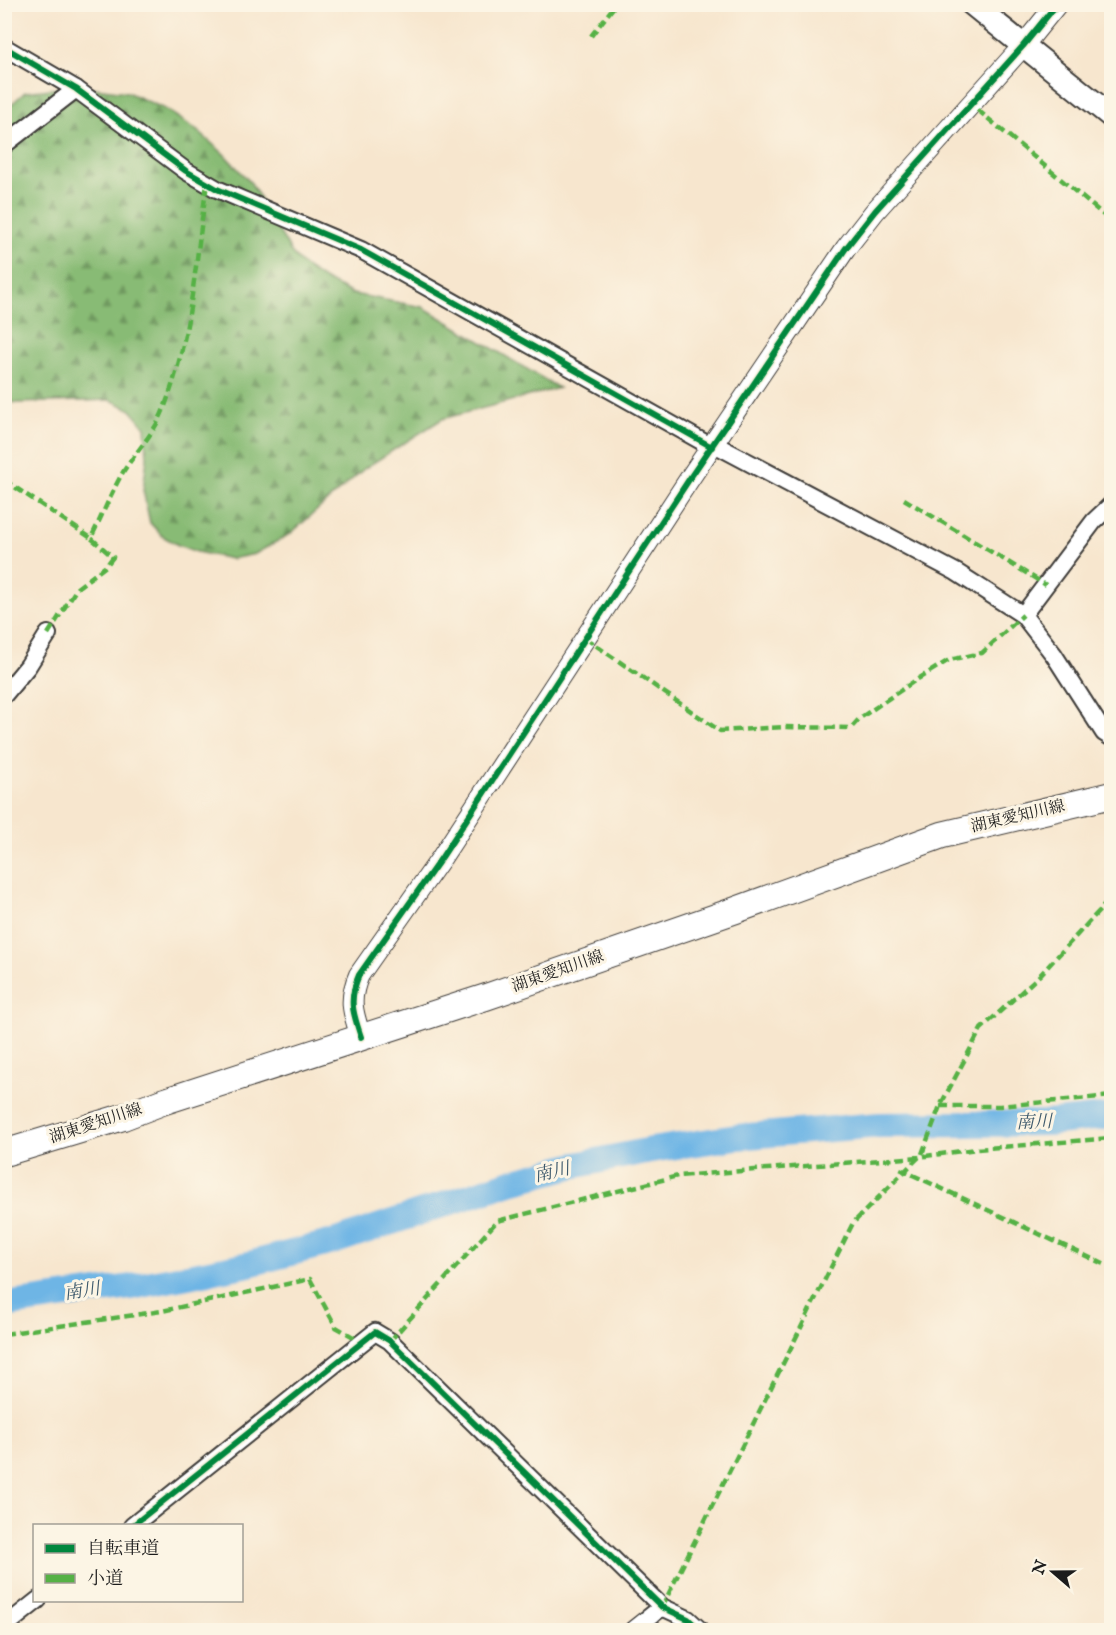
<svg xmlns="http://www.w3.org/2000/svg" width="1116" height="1635" font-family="'IM FELL English','Noto Serif JP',serif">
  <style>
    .forest { fill: url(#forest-firs); stroke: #526c48; stroke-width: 1.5 }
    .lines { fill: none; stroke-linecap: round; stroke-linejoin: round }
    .river { stroke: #6eb5e5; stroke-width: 26 }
    .minor-casing { stroke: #3d3a37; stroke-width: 20 }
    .tertiary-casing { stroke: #3d3a37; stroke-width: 22 }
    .secondary-casing { stroke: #3d3a37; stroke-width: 26 }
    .primary-casing { stroke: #3d3a37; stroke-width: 28 }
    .minor { stroke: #fff; stroke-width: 16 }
    .tertiary { stroke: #fff; stroke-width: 20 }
    .secondary { stroke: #fff; stroke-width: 22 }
    .primary { stroke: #fff; stroke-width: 26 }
    .quiet { stroke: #55b145; stroke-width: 4.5; stroke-dasharray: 9 4.5; stroke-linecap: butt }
    .cycleway-casing { stroke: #fcf5e5; stroke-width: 10 }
    .cycleway { stroke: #00873e; stroke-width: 6 }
    .labels { text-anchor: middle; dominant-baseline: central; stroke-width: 6; stroke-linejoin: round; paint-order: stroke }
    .street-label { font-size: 16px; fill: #1c1c1c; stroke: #fcf5e5 }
    .water-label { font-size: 18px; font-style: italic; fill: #3d596c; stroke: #fcf5e5 }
  </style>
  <defs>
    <pattern id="forest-firs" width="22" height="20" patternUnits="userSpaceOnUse" patternTransform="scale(1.5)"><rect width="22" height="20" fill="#88bb74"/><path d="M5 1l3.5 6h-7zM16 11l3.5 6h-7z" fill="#6e975e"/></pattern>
  </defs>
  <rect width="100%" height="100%" fill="#fcf5e5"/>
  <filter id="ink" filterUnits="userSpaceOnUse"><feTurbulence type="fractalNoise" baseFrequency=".0167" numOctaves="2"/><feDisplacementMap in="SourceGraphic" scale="12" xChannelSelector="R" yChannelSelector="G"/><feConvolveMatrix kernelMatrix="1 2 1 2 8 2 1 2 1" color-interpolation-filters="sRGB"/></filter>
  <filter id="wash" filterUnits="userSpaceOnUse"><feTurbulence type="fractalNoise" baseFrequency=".008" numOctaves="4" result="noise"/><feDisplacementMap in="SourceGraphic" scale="24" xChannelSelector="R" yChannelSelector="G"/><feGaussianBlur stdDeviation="1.35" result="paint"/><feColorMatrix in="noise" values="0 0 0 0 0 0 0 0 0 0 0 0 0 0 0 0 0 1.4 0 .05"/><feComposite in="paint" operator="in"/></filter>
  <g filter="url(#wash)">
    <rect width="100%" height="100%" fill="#f7e6ce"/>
    <!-- forest -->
    <polygon class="forest" points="77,86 127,92 165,109 194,128 223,153 251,183 293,255 305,267 325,280 353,294 423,307 559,388 442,419 365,468 290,534 255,554 231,559 197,552 178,545 162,536 150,523 143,490 147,458 145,427 131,410 111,400 18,403 5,401 5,110 25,92"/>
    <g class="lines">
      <!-- river -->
      <polyline class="river" points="4,1305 131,1287 245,1265 333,1242 511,1182 567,1167 651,1150 737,1137 880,1125 1048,1123 1112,1116"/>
    </g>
  </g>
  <g filter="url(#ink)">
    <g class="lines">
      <defs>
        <g id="minor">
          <polyline points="4,47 76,89 186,171 217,189 361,250 712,447"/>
          <polyline points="4,145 76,89"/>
          <polyline points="714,444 956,572 1023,615 1054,655 1104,733 1112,738"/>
          <polyline points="1023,615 1094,521 1112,504"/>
          <polyline points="4,695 28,666 48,634"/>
          <polyline points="132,1526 375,1332 390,1341 662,1607 688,1619 700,1630"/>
          <polyline points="4,1627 38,1600"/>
          <polyline points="633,1630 662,1607"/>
        </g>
        <path id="tertiary" d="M361 1037C353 1013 348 1000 359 975L442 857 692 475 846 248 875 211 1023 46 1057 4"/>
        <polyline id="secondary" points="972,4 1112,117"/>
        <polyline id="primary" points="4,1153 123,1117 162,1102 486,997 736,910 942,835 1112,795"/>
      </defs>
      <!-- minor casing -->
      <use href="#minor" class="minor-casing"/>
      <!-- tertiary casing -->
      <use href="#tertiary" class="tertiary-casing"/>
      <!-- secondary casing -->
      <use href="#secondary" class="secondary-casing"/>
      <!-- primary casing -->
      <use href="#primary" class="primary-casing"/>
      <!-- minor -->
      <use href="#minor" class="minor"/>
      <!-- tertiary -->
      <use href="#tertiary" class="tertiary"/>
      <!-- secondary -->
      <use href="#secondary" class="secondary"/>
      <!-- primary -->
      <use href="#primary" class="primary"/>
      <!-- quiet -->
      <g class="quiet">
        <polyline points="591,36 616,4"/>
        <polyline points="967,101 1112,222"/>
        <polyline points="4,480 91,538"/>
        <polyline points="904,499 1046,585"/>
        <path d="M48 634 77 588 106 566 113 557 91 538C102 516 111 493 123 472 135 453 155 432 163 411 192 338 195 261 207 184"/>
        <polyline points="585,638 720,731 784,727 851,728 860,718 913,682 949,660 982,653 1023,615"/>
        <polyline points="940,1106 1000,1106 1112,1096"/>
        <polyline points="900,1169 1112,1268"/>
        <polyline points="4,1334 162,1311 310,1279 336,1327 362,1342"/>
        <polyline points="390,1341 497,1221 678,1176 919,1157 976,1149 1112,1138"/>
        <polyline points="662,1607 853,1223 922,1154 940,1106 981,1029 1041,974 1112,897"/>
      </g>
      <defs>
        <g id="cycleway">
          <polyline points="4,47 76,89 186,171 217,189 361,250 712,447"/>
          <path d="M361 1037C353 1013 348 1000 359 975L442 857 692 475 846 248 875 211 1023 46 1057 4"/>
          <polyline points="132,1526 375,1332 390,1341 662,1607 688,1619 700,1630"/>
        </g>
      </defs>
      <!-- cycleway casing -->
      <use href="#cycleway" class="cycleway-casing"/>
      <!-- cycleway -->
      <use href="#cycleway" class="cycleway"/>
    </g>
  </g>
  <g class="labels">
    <!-- street labels -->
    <g class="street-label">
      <text transform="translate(1018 817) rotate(-13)">湖東愛知川線</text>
      <text transform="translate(558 972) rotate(-19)">湖東愛知川線</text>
      <text transform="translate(96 1124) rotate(-18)">湖東愛知川線</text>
    </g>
    <!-- water labels -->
    <g class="water-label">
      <text transform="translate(1034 1123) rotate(-2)">南川</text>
      <text transform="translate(552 1173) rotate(-13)">南川</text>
      <text transform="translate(82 1292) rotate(-9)">南川</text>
    </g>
  </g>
  <!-- margin -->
  <rect width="1116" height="1635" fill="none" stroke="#fcf5e5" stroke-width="24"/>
  <!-- legend -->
  <rect x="33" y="1524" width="210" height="78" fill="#fcf5e5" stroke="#a29e95" stroke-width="1.5"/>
  <rect x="45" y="1544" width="30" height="9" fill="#00873e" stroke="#a29e95" stroke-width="1.5"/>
  <text x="87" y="1554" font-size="18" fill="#1c1c1c">自転車道</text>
  <rect x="45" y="1574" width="30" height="9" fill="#55b145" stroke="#a29e95" stroke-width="1.5"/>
  <text x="87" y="1584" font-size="18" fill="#1c1c1c">小道</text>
  <!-- north arrow -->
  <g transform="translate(1053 1572) rotate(290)" stroke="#fcf5e5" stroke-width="4.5" paint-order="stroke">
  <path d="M0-4.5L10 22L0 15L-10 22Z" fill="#1c1c1c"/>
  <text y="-9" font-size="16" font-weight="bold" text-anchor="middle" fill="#1c1c1c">N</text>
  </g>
</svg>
